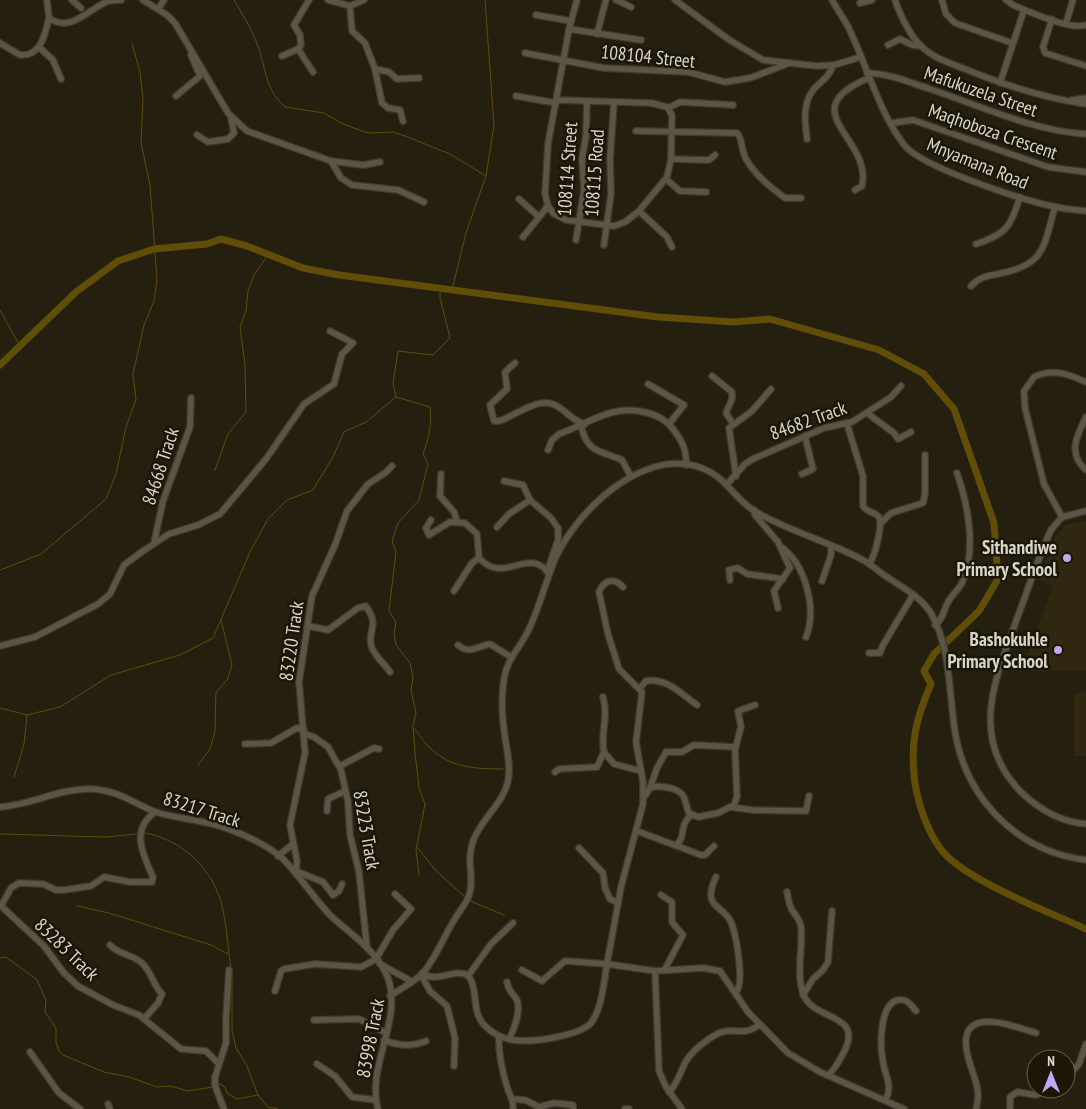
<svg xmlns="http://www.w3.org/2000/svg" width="1086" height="1109" font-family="'PT Sans Narrow',sans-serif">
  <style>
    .built { fill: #2f2710 }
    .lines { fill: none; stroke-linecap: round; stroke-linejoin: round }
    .stream { stroke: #604d07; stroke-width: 1 }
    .river { stroke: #604d07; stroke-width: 7 }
    .minor-casing { stroke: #3e3a31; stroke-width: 8 }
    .minor { stroke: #5b5543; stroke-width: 5.5 }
    .poi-dot { fill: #c3a7f2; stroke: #1b1606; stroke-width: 2 }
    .labels { text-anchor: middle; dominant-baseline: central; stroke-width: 5; stroke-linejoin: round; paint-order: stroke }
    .street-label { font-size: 19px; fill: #d8d5cb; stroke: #1b1606 }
    .poi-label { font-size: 19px; font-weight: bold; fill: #d8d5cb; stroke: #1b1606; text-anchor: end }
  </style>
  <rect width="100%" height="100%" fill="#251f0f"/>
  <!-- built -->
  <g class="built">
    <polygon points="1086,521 1086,671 1022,671 1053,585 1039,580 1055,537 1065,525"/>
    <polygon points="1086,691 1086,756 1074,756 1074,695"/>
  </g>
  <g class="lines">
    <!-- stream -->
    <g class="stream">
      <path d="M234 0C244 17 256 36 261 56 267 77 268 92 285 107L324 113 343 124 368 133 393 132 405 136 450 154 486 176"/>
      <polyline points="452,290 466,233 486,176 494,125 485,0"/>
      <polyline points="0,310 20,346"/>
      <polyline points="215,470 228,434 246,412 245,365 240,327 246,311 248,291 254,275 268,255"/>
      <polyline points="0,570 41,554 106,499 116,474 126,427 136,399 133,374 144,325 154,301 157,279 150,185 141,143 143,99 140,72 132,44"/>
      <polyline points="0,708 27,715 60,707 111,675 180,655 213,638 250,552 268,519 287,500 313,490 334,455 344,432 366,422 396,397"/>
      <path d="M415 729C438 765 462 769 503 769"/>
      <polyline points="198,765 210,749 215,731 216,692 227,680 232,665 221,620"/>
      <polyline points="14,777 24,744 27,715"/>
      <path d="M145 833C184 840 215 871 223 910 227 929 228 949 231 969"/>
      <polyline points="0,834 105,837 137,834"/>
      <polyline points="418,848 436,871 465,897"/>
      <path d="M419 875 416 850 425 804 419 788 415 753 413 726 416 713 411 690 413 677 410 663 396 645 394 634 396 622 389 611 396 552 392 541 398 523 419 500 428 464 423 454C429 437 432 425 430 407L396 397 393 383 398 351 433 355 450 338 440 298V288"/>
      <polyline points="470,901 504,915"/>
      <polyline points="77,906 109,913 211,945 228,954"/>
      <polyline points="0,958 6,957 37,980 46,1000 45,1012 56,1028 56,1043 59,1051 63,1055 104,1072 129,1077 157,1087 170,1086 188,1091 213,1087"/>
      <polyline points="232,973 232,1030 236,1048 247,1066 258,1095"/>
      <polyline points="217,1085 220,1084 225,1087 227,1093 237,1099 258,1095 268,1107 278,1109"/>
    </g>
    <!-- river -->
    <path class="river" d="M0 365 76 292 118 261 154 249 207 244 221 239 247 246 303 268 339 275 658 317 734 322 770 319 879 350 924 374 954 409 994 523 998 579 979 611 934 654 924 671 931 684C915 721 910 744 915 784 919 805 927 830 940 848 961 879 1050 912 1086 929"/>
    <defs>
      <g id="minor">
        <path d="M47 0 49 18C70 33 88 10 106 2 110 0 116 0 121 0"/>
        <polyline points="72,0 81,8"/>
        <polyline points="143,0 167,15 175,23 228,113 247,131 331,161 341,178 352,185 398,190 424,202"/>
        <polyline points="328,0 350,6 364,0"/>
        <polyline points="616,0 631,7"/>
        <polyline points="675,0 728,39 763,60 817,66 834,65 861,57"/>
        <path d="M832 0C838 11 846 21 851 33 867 67 881 116 905 146 924 168 1025 201 1056 207 1066 209 1076 210 1086 211"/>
        <path d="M895 0C901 17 908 33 921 46 933 58 950 63 965 69 1004 85 1044 98 1086 104"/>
        <polyline points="942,0 946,14 955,23 1012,43"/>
        <path d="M1006 0 1013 5C1030 12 1069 30 1086 25"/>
        <polyline points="860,3 872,0"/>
        <polyline points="350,6 352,31 365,43 375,69 382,103 388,108 400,110 403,121"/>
        <polyline points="158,9 164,0"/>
        <polyline points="536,15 571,21"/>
        <polyline points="1052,19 1043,47 1045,53 1086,66"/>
        <polyline points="1066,23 1073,0"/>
        <polyline points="569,29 641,40"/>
        <polyline points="597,34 606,0"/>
        <path d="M0 43 20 55C41 57 45 34 49 18"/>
        <polyline points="888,45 900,39 912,45 921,46"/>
        <polyline points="39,47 53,60 61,79"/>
        <polyline points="298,49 313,72"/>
        <polyline points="525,53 604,68 688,72 725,82 750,78 787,64"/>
        <polyline points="282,56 298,49 301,45 300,35 294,25 309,0"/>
        <polyline points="375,69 389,72 397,79 419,78"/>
        <path d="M867 73C888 73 911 83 930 89 981 106 1033 131 1086 134"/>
        <polyline points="1000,83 1024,10"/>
        <polyline points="176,96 200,76 191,55"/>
        <polyline points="516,96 556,103"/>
        <polyline points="557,100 651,103 667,107 672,115 671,159 667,177 639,211 625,222 614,226 566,220 554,214 548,206 545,194 548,144 569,29 577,0"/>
        <polyline points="1072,100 1086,98"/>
        <polyline points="668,108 680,102 733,105"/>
        <polyline points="892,123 913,120 1048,167 1086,172"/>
        <path d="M636 131 737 133C743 139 741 151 746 159 754 173 771 188 785 198H801"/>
        <polyline points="197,135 208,142 228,139 234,133 231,118"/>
        <path d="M807 139C805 123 802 103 814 89 822 80 829 78 833 65"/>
        <polyline points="671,159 709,160 715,155"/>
        <polyline points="331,161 363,165 380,162"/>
        <polyline points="666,179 680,191 706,192"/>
        <path d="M855 190 862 186C873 138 790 111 869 78"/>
        <polyline points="519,199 538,216"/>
        <polyline points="639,211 667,237 672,247"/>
        <polyline points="523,237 548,206"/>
        <polyline points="576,240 584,190 582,159 586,136 587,101"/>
        <path d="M976 244C1007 234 1010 227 1020 197"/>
        <polyline points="604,245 611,193 610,159 614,102"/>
        <path d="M971 286C979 277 987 276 998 274 1045 265 1043 249 1055 207"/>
        <path d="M515 363 505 372 507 389 490 405 494 421H499C515 416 539 396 555 405 567 411 572 421 585 424"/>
        <polyline points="712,376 732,392 732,399 726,413 733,424"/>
        <polyline points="648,384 684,405 669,424"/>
        <polyline points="867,413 894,433 898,439 911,432"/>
        <path d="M1086 417C1077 435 1067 454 1086 470"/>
        <path d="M847 424 863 476V506C867 513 874 511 879 517 883 524 875 557 869 564"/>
        <path d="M581 426C588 454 600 450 622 460L630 475"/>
        <path d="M548 450 552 440 559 434C588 424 612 404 644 412 657 415 665 419 673 429 682 441 687 450 686 465"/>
        <polyline points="441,474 440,496 454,512 457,521"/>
        <polyline points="802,474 813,469 805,436"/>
        <polyline points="736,476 729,428 752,411 771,389"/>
        <polyline points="504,481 523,485 530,500 551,518 558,528 558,540 547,572"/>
        <polyline points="728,483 745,464 753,459 824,428 852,422 891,397 901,386"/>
        <polyline points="754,510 755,515 778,542 790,568 774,591 778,608"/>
        <path d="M1086 511 1062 517 1051 530C1038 558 1029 587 1018 616 996 677 967 738 1022 793 1040 810 1062 822 1086 824"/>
        <path d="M1062 517 1044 484 1025 408 1024 391 1034 377C1053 368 1068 374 1086 382"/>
        <path d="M431 520 426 528 429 535 450 522 465 523 477 534 479 558C504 585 526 548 547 571"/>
        <polyline points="880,524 891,513 923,503 925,494 925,455"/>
        <polyline points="497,527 509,514 530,500"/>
        <polyline points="154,543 163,501 190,427 191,398"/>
        <path d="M781 547C806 564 817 610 806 637"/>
        <polyline points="730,580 729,570 738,568 747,574 783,579"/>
        <polyline points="822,581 831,555 831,546"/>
        <polyline points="454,591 472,563 479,558"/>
        <path d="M935 625C944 618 943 611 948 602 952 595 958 590 962 583 977 550 968 505 957 473"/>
        <path d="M308 626 328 630 358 608 366 606C380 627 368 627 371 645 373 655 384 663 390 672"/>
        <path d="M458 645C469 655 478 646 490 644L511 657"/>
        <polyline points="0,646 35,637 98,604 110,594 124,565 143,551 169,534 198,525 220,514 266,459 304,404 334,384 342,354 353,343 330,331"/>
        <polyline points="869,653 880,653 883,645 913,595"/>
        <path d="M640 688 646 681C667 677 682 695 697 705"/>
        <path d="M603 697C609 718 600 733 604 752L614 764 641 771"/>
        <polyline points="305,734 314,737 328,747 341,770 348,802 350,835 359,872 367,948"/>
        <polyline points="245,744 271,743 297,728 304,730"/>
        <polyline points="340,766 374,748 379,749"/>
        <polyline points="555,772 559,769 597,767 604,752"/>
        <polyline points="650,788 657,768 666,752 682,752 694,745 735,747"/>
        <path d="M645 796 650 788C658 785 675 787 682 794 686 799 686 807 689 813L698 817 718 813 734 805 737 797 735 750 741 727 738 711 755 705"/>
        <path d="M0 807C32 805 59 788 92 789 121 791 132 803 156 812 174 818 193 819 212 824 233 829 267 844 283 859 301 877 314 899 332 917 352 935 378 952 388 978 403 1021 366 1066 378 1109"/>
        <polyline points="731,807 752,810 806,811 809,796"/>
        <polyline points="327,811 328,799 345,791"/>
        <polyline points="637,831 701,855 705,855 714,846"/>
        <path d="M676 845C687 836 678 827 691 815"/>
        <polyline points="579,848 603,873 605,888 610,899 618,903"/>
        <polyline points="278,856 293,844"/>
        <polyline points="296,871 323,882 333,895 339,891 342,884"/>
        <polyline points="296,874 297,861 290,825 305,753 299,682 312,596 335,545 347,511 368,484 385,473 392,466"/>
        <path d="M716 877C713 883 709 893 712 900 715 908 726 912 730 920 736 932 745 983 736 992"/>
        <path d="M787 892C788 898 789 905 792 910 796 916 800 920 801 927 803 948 796 973 803 993 811 1021 863 1012 845 1050 840 1059 836 1069 828 1075"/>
        <polyline points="661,895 672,902 672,922 683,935 665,969"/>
        <polyline points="0,905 44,946 64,973 78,986 113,1005 139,1015 181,1049 206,1051 219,1064"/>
        <path d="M1 906 11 888 19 883 43 884 56 890H64L91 886 104 877 130 882H152L153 877C143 855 130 830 155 812"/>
        <path d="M110 945C119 955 132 954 142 963 151 971 153 985 162 994L158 1003 144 1019"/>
        <polyline points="380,964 411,981"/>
        <path d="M522 970 542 981 565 961 607 964 621 887 643 804V782L636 742 642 692 619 669 608 634 599 592C604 580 614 577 623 587"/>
        <polyline points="655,971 703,968 720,971 748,1012 788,1053 820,1072 904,1109"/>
        <path d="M422 973C436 984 453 968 468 975 479 990 471 1011 484 1025 492 1033 503 1039 514 1040 531 1043 579 1036 591 1023 602 1009 604 981 607 964L655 971 659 1071 666 1087 682 1109"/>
        <polyline points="421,975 430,991 447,1006 455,1038 454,1066"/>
        <polyline points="468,976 491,944 513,923"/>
        <path d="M507 982C508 991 513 993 517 1000 521 1011 514 1030 509 1039"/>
        <polyline points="275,991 281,971 284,969 315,964 361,967 376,959 393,930 411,909 395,894"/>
        <polyline points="803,995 813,979 823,970 828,962 832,911"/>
        <path d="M390 996C400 989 414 982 422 974 436 959 446 931 458 914 462 907 469 900 470 892 474 874 466 862 473 841 481 819 503 804 508 781 511 766 507 751 505 737 502 718 501 698 504 679 507 658 521 647 529 629 540 606 546 580 556 557 578 510 640 451 696 466 727 475 733 499 756 512 789 531 827 541 861 559 871 564 878 571 887 577 903 588 920 596 931 613 950 647 949 688 954 725 963 796 1015 851 1086 860"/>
        <polyline points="314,1020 359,1019 386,1033"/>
        <path d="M499 1036C498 1054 503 1074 508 1090 511 1098 514 1101 513 1109"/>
        <path d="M384 1040C398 1046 412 1047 426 1041"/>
        <polyline points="30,1052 59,1093 80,1109"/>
        <polyline points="317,1064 335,1076 352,1097 376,1100"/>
        <polyline points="1066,1078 1079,1064 1086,1044"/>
        <path d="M669 1092C678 1083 680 1072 686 1061 693 1050 707 1039 719 1033 735 1026 743 1038 760 1024"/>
        <polyline points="512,1099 525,1100 539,1107 554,1103 573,1105 573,1109"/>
        <path d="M886 1099C893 1085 885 1076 883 1062 880 1047 879 1004 898 1000 907 998 911 1005 916 1011"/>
        <polyline points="108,1104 110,1109"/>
        <polyline points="224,1109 215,1086 215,1077 226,1043 226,1018 229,970"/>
        <polyline points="625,1109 629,1109"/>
        <path d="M976 1109C982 1088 973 1077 968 1057 955 1004 1007 1024 1036 1033"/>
        <polyline points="1010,1109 1010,1097 1017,1092 1036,1095 1054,1089"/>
      </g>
    </defs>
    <!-- minor casing -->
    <use href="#minor" class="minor-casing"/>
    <!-- minor -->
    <use href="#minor" class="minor"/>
  </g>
  <!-- markers -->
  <g class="poi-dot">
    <circle cx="1067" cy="558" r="5"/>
    <circle cx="1058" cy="650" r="5"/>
  </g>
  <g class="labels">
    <!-- street labels -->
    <g class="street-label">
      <text transform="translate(648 56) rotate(6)">108104 Street</text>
      <text transform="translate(981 91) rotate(19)">Mafukuzela Street</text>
      <text transform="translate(993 131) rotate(19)">Maqhoboza Crescent</text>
      <text transform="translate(978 163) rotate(22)">Mnyamana Road</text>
      <text transform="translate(567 169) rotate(-86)">108114 Street</text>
      <text transform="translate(594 173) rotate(-86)">108115 Road</text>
      <text transform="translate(808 420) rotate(-20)">84682 Track</text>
      <text transform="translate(160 466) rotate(-72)">84668 Track</text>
      <text transform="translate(291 641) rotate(-82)">83220 Track</text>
      <text transform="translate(202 809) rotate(17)">83217 Track</text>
      <text transform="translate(367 830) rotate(80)">83223 Track</text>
      <text transform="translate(67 949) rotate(44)">83283 Track</text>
      <text transform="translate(370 1038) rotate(-79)">83998 Track</text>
    </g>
    <!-- poi labels -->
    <g class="poi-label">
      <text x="1057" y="547">Sithandiwe<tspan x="1057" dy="22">Primary School</tspan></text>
      <text x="1048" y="639">Bashokuhle<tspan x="1048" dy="22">Primary School</tspan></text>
    </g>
  </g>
  <!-- north arrow -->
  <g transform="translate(1051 1074)"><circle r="24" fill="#1b1606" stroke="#676255"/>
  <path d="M0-4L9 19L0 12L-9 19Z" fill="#c3a7f2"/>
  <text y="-8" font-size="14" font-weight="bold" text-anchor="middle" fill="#d8d5cb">N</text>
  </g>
</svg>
